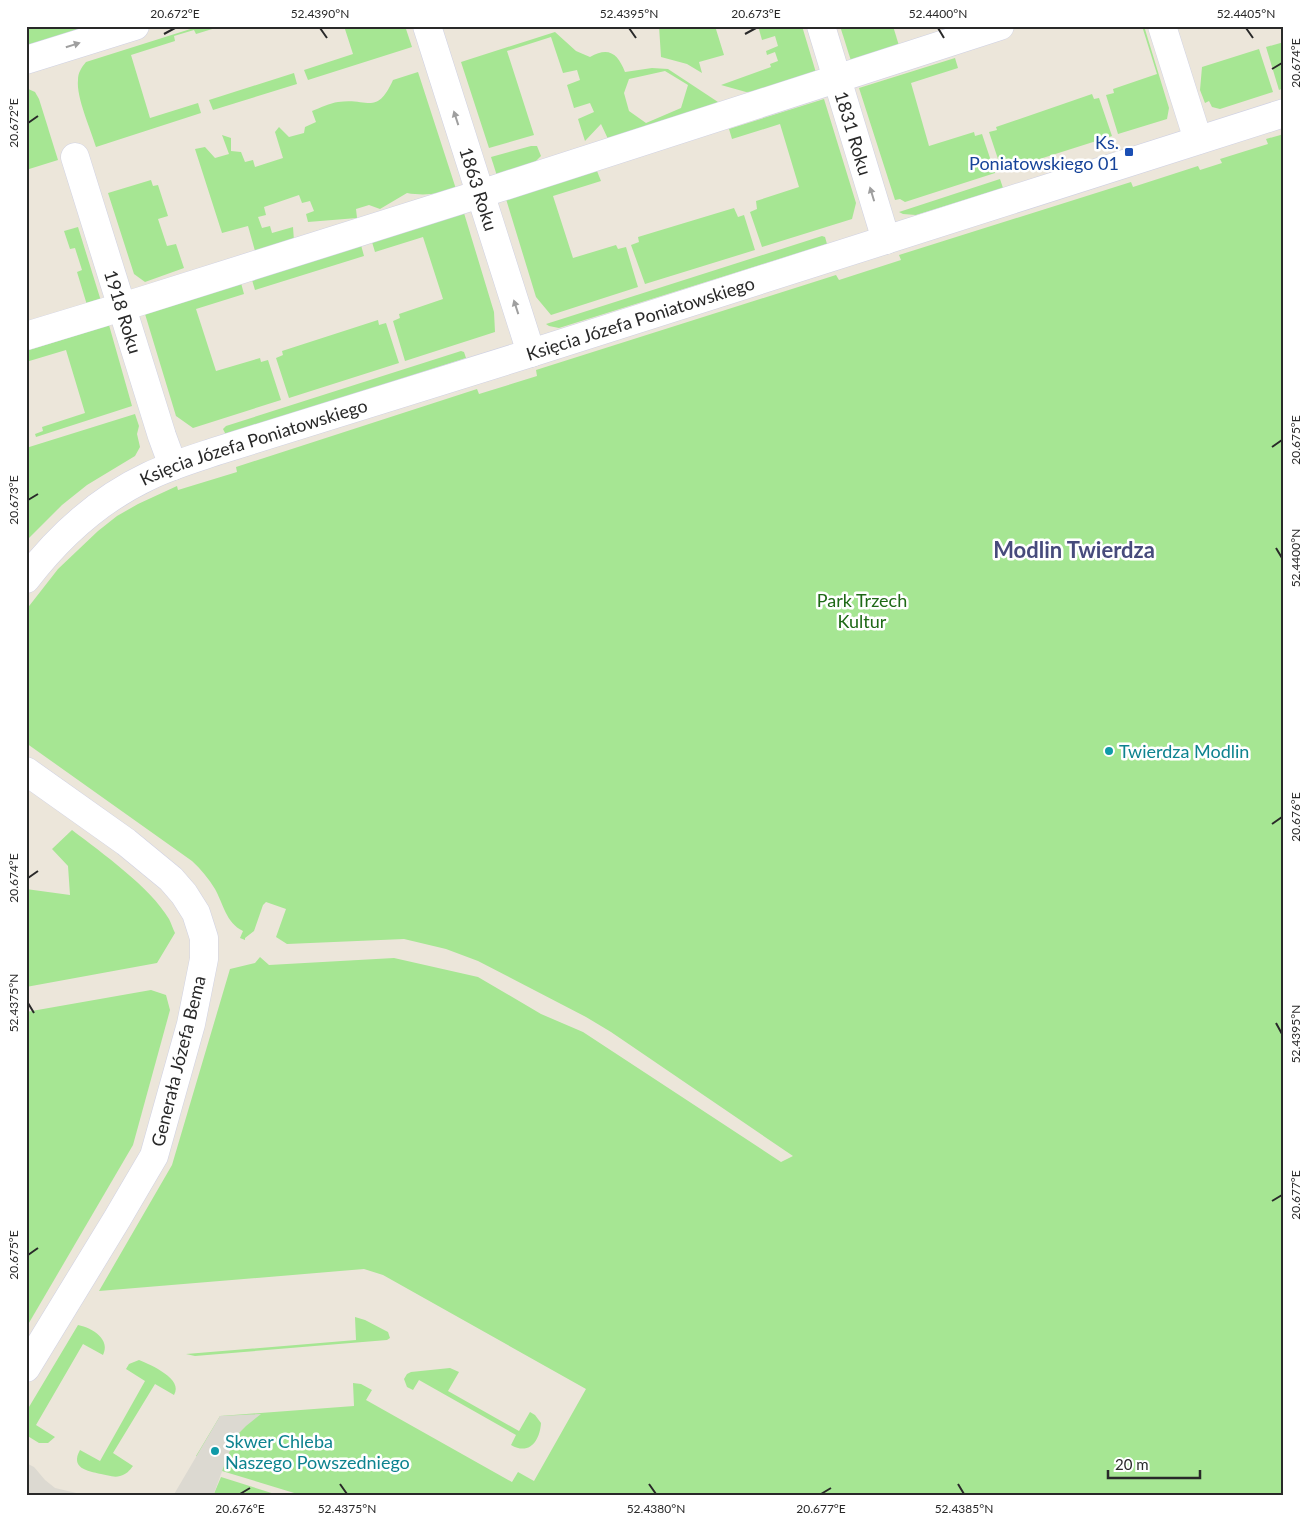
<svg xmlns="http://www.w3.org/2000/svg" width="1310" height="1522" font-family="Lato,sans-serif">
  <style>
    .green { fill: #a6e693; fill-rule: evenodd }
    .plaza { fill: #dcd9d1 }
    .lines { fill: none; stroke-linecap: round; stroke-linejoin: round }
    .street-casing { stroke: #cfd1e3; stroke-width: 29 }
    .street { stroke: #fff; stroke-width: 28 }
    .oneway { fill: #9f9f9f }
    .ticks { fill: none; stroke: #292929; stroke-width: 2 }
    .transit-dot { fill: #1a4fb4; stroke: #fff; stroke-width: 2 }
    .culture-dot { fill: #0f9aa8; stroke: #fff; stroke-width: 2 }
    .labels { text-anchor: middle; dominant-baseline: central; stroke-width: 5; stroke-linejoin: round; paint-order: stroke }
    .street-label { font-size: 18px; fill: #292929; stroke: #fff }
    .transit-label { font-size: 18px; fill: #164399; stroke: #fff; text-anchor: end }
    .park-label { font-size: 18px; fill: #1e6916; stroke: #fff }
    .culture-label { font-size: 18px; fill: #0d838f; stroke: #fff; text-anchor: start }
    .district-label { font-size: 22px; font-weight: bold; fill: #474b7c; stroke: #fff }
    .neatline { fill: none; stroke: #292929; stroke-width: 2 }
    .ticks-label { font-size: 12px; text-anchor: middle; fill: #292929 }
  </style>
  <rect width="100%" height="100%" fill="#ece6da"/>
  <!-- green -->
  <g class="green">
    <polygon points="26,26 79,26 80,30 26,47"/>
    <path d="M200 26H222L196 34 194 30 174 36 175 41 131 55 150 118 198 103 201 113 96 147C91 130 76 97 78 80 78 73 81 68 86 62Z"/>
    <polygon points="344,26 405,26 412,47 308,80 304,70 353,54"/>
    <polygon points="659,26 715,26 724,55 699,62 702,73 687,64 661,57"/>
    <polygon points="758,26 802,26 817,76 765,91 746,92 721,85 771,67 770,64 778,61 775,52 767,55 766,51 778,46 775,36 762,40"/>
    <polygon points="840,26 893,26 900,49 852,64"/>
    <polygon points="1142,26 1144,26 1169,108 1167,119 1118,134 1106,95 1114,93 1113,89 1157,74"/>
    <path d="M555 32 576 51 590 57C609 46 618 54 625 72L652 68 668 69 718 102 715 104 608 139 601 124 585 141 578 119 594 112 590 103 574 108 567 85 580 80 577 70 563 73 551 37 507 51 534 135 489 148 461 62ZM665 71 688 85 681 108 646 123 629 111 624 93 629 79Z"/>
    <polygon points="1284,42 1284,88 1279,90 1266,47"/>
    <polygon points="1259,49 1273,92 1220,109 1212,107 1209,101 1205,103 1200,90 1202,67"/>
    <polygon points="955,58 958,68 911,83 929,146 974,132 975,136 982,134 995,173 905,202 900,199 895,200 859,88"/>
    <path d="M418 72 456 189C439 194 424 196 407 193L380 209 369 205 356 209 357 218 308 222 306 214 314 211 310 201 302 203 299 195 264 207 266 215 258 217 262 228 270 226 272 233 293 227 294 241 255 251 248 226 222 233 195 149 205 147 215 158 229 154 222 135 231 138V151L241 152 245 162 253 160 255 167 283 158 275 132 279 127 289 137 304 133 305 127 316 122 312 111C320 108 330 103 338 102 368 97 376 117 393 80Z"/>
    <polygon points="294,73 297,84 213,110 209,100"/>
    <polygon points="26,88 35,92 39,99 58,160 26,170"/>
    <polygon points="1092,94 1094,99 1099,98 1112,136 1002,171 989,132 997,130 996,127"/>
    <polygon points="824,99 856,203 852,219 762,247 750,212 757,209 756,201 799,187 780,124 732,139 729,129"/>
    <path d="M1284 134V1496H304L222 1471 196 1456 220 1416 354 1406 353 1383 361 1384 372 1390 366 1400 512 1482 518 1472 534 1481 586 1389 383 1275 364 1269 99 1291 172 1165 230 969 255 963 260 957 269 965 394 958 478 977 541 1014 583 1032 781 1162 793 1156 611 1032 586 1017 478 961 446 949 404 939 287 944 276 937 286 909 266 902 263 905 254 931 245 938V940L240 938 243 931C226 923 223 903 215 889 208 878 201 869 192 861L26 743V610L58 569 98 531 117 516 138 504 177 486 178 490 237 472 236 467 477 389 479 394 537 376 536 370 836 275 839 280 901 260 899 255 1131 182 1133 187 1198 166 1200 170 1222 163 1220 159 1268 144 1266 139Z"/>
    <polygon points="531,146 537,146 541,156 528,169 498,179 491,157"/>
    <polygon points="597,171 601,181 553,196 573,258 616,245 618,249 626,247 638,287 551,315 536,297 506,199"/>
    <polygon points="1000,179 1003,188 916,215 903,214 899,212"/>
    <polygon points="151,180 153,186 158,185 168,216 158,219 167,246 176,244 184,268 145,282 134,274 108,193"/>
    <polygon points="734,208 738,217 744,215 755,250 645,284 631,245 639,242 638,237"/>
    <polygon points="464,213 494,312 495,332 405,361 393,321 400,318 399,314 443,299 423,237 375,252 372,242"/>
    <polygon points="78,227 101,301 87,305 77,272 82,270 75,248 70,249 64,231"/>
    <polygon points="822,236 825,237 827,244 559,328 549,326 546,324"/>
    <polygon points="361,245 364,256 255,290 252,280"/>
    <polygon points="241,283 244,294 196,309 216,371 260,358 261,362 268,360 281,400 193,428 176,416 145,314"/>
    <polygon points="378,320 379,325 386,323 399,363 289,398 276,358 283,355 282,351"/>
    <polygon points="109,325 132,406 36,437 35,434 43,431 42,427 85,413 66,350 26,362 26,351"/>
    <polygon points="461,351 464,352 466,358 226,435 223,429 226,426"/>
    <polygon points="135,414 139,426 137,434 140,447 135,456 87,485 62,505 26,541 26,448"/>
    <path d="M72 830C102 853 150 887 169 919 171 923 173 929 175 933L157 963 26 987V889L70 895 68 866 52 849Z"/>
    <polygon points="151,990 166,995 170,1010 133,1145 26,1328 26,1012"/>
    <polygon points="355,1317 365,1320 388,1332 390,1338 387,1340 195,1356 186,1354 356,1340"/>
    <path d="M78 1325C93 1328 111 1340 103 1355L83 1344 36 1425 55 1437 48 1443H39L26 1435V1412Z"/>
    <path d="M139 1360C151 1365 184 1379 174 1395L155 1384 113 1453 133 1466C129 1471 127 1474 120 1476 114 1478 107 1475 101 1474 87 1471 70 1468 80 1450L100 1461 145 1381 126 1369 129 1364Z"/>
    <path d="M450 1368 459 1372 448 1391 519 1431 530 1412 535 1415 541 1423C540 1440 530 1456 511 1445L516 1435 419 1380 413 1390 407 1387 404 1379 407 1374 411 1372Z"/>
    <polygon points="221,1477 281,1496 213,1496"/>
  </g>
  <!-- plaza -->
  <g class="plaza">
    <polygon points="261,1414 246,1426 237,1435 228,1455 213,1496 173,1496 220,1416"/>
    <polygon points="26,1463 34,1467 45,1480 55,1488 89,1496 26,1496"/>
  </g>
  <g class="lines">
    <defs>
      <g id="street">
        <path id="s1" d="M427 26 531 353"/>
        <path id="s2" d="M821 26 886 240"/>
        <polyline points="1162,26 1198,140"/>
        <polyline points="26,60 135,26"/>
        <path id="s3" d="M75 157 162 436 173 466"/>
        <polyline points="26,336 138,302 480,194 1000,26"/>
        <path id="s4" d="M26 579C59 536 100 499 149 476 172 465 196 458 220 450L531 353 1284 113"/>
        <polyline points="26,771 126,842 171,879 184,894 196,913 204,938 204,959 191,1024 154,1156 117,1219 26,1368"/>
      </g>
    </defs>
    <!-- street casing -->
    <use href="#street" class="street-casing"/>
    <!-- street -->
    <use href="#street" class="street"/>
  </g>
  <!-- one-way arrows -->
  <defs><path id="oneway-solid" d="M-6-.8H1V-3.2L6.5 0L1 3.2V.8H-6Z" transform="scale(1.25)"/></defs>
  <g class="oneway">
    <use href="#oneway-solid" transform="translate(73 45) rotate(-17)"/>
    <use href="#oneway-solid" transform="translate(456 118) rotate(-108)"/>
    <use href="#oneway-solid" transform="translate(872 194) rotate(-107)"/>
    <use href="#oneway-solid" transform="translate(516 307) rotate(-108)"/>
  </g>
  <!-- ticks -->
  <path class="ticks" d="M320 28 327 38M629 28 636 38M938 28 944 38M1246 28 1253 38M164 34 175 28M745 34 756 28M1272 69 1282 63M28 123 38 116M1272 447 1282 440M28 500 38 494M1276 548 1282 558M1272 824 1282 817M28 878 38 871M28 1003 34 1013M1276 1023 1282 1034M1272 1201 1282 1195M28 1255 38 1248M340 1484 347 1494M649 1484 656 1494M958 1484 964 1494M240 1494 250 1488M821 1494 831 1488"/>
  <!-- markers -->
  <rect class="transit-dot" x="1124" y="147" width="10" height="10" rx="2.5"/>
  <g class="culture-dot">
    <circle cx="1109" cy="751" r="5"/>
    <circle cx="215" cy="1451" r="5"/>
  </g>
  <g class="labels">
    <!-- street labels -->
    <g class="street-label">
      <text stroke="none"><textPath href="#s2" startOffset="112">1831 Roku</textPath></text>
      <text stroke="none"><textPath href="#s1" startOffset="171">1863 Roku</textPath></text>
      <text stroke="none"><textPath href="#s3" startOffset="162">1918 Roku</textPath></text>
      <text stroke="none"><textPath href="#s4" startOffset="678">Księcia Józefa Poniatowskiego</textPath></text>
      <text stroke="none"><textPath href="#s4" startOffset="272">Księcia Józefa Poniatowskiego</textPath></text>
      <text transform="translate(178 1061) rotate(-76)">Generała Józefa Bema</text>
    </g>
    <!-- transit labels -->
    <g class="transit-label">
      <text x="1119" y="142">Ks.<tspan x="1119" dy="21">Poniatowskiego 01</tspan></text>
    </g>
    <!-- park labels -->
    <g class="park-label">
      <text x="862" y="600">Park Trzech<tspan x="862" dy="21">Kultur</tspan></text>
    </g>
    <!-- culture labels -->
    <g class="culture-label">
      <text x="1119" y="751">Twierdza Modlin</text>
      <text x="225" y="1441">Skwer Chleba<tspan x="225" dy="21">Naszego Powszedniego</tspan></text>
    </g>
    <!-- district labels -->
    <g class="district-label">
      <text x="1074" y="549">Modlin Twierdza</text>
    </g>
  </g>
  <!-- border -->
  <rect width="1310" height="1522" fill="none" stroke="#ffffff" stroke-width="55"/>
  <!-- scale -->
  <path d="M1108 1470v8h92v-8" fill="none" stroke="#292929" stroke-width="2.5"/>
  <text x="1115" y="1470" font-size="15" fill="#292929" stroke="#ffffff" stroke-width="4" paint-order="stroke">20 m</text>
  <rect x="28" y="28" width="1254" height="1466" class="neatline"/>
  <g class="ticks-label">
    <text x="175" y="18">20.672°E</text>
    <text x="320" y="18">52.4390°N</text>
    <text x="629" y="18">52.4395°N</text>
    <text x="756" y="18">20.673°E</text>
    <text x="938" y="18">52.4400°N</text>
    <text x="1246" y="18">52.4405°N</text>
    <text transform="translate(1296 63) rotate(-90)" y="4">20.674°E</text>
    <text transform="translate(14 123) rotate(-90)" y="4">20.672°E</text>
    <text transform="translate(1296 440) rotate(-90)" y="4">20.675°E</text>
    <text transform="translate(14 500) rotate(-90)" y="4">20.673°E</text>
    <text transform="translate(1296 558) rotate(-90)" y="4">52.4400°N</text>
    <text transform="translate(1296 817) rotate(-90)" y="4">20.676°E</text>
    <text transform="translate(14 878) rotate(-90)" y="4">20.674°E</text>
    <text transform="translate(14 1003) rotate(-90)" y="4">52.4375°N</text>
    <text transform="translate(1296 1034) rotate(-90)" y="4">52.4395°N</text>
    <text transform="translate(1296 1195) rotate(-90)" y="4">20.677°E</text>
    <text transform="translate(14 1255) rotate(-90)" y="4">20.675°E</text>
    <text x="240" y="1513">20.676°E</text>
    <text x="347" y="1513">52.4375°N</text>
    <text x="656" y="1513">52.4380°N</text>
    <text x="821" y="1513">20.677°E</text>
    <text x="964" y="1513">52.4385°N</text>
  </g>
</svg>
